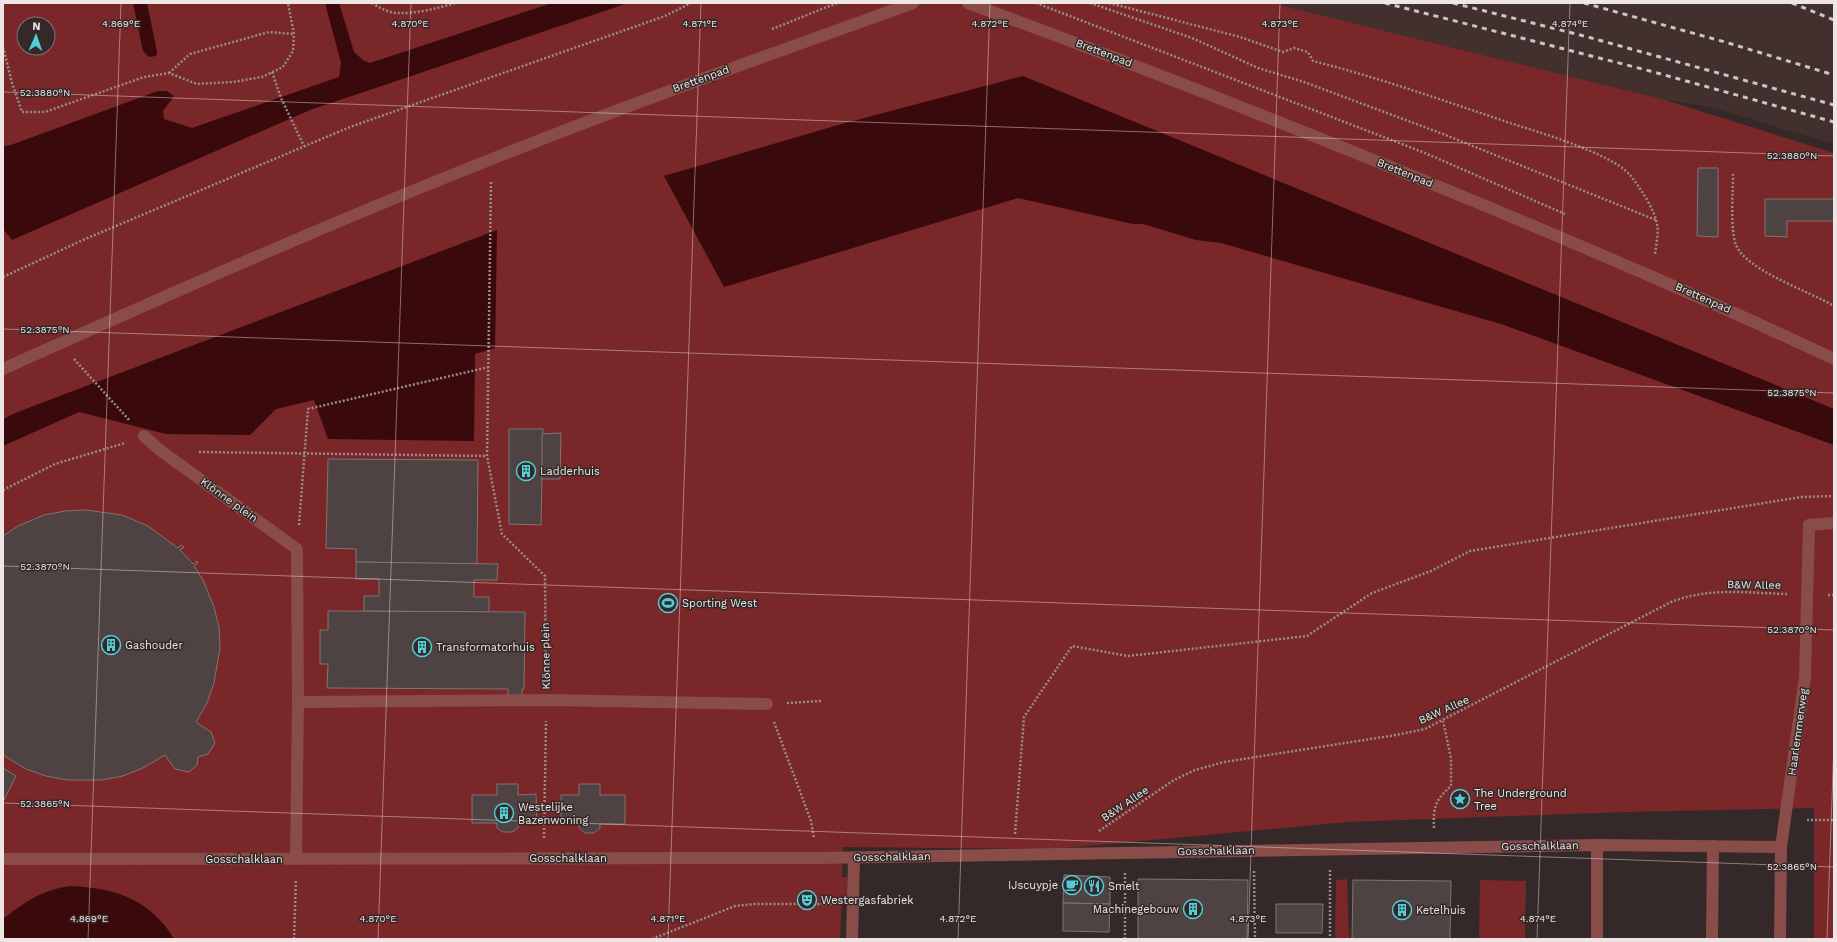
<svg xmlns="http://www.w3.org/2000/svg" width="1837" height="942" font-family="'Work Sans',sans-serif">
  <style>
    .built { fill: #42302f }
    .green { fill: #792728; fill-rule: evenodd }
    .water { fill: #39090b }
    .building { fill: #4e4342; stroke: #817473 }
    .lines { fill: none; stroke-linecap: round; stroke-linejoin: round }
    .path { stroke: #968d8c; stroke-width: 2.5; stroke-dasharray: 2 2; stroke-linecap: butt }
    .minor { stroke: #894c49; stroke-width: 12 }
    .rail { stroke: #cdc5c4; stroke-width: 3; stroke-dasharray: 5 5; stroke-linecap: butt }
    .ticks { fill: none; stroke: #ede6e5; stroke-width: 1; stroke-opacity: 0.45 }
    .labels { text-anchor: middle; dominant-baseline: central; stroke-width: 3; stroke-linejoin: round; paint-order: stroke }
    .street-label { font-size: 11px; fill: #ede6e5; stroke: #342928 }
    .poi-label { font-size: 11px; fill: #ede6e5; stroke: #342928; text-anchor: start }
    .ticks-label { font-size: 10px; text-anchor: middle; fill: #ede6e5; stroke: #342928; stroke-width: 3; stroke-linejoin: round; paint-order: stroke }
  </style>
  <rect width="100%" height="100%" fill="#342928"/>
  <!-- built -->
  <polygon class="built" points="1271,3 1834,3 1834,144 1714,108 1662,99"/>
  <!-- green -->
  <g class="green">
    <path d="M3 3H1271L1662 99 1834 153V939H1814V808L1625 812 1348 822 1053 849 843 847 842 877H847L848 897H842L840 939H3ZM24 24H48V48H24Z"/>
    <polygon points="1347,879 1349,939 1335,939 1336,880"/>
    <polygon points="1480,880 1526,881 1525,939 1479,939"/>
  </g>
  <!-- water -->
  <g class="water">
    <polygon points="133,3 147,3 157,52 156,56 149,57 143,51"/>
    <polygon points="325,3 339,3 354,52 364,61 370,63 552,3 628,3 310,110 12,240 3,229 3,146 11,145 158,91 167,91 174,96 163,111 164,119 192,128 339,77 341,63"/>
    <polygon points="1023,76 1834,409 1834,445 1501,324 1221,243 1196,240 1143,224 1133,224 1018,198 724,287 664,176 838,125"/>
    <polygon points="497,230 495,348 475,354 474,441 328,439 314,400 276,409 250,435 166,434 79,412 3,446 3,419 15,413"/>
    <path d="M70 886C115 888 150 899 174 939H3V919C26 901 40 891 70 886Z"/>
  </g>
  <!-- building -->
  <g class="building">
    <polygon points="1698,168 1718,168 1718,237 1697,236"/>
    <polygon points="1765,199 1834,199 1834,221 1787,221 1787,237 1765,236"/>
    <polygon points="509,429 543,429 541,525 509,524"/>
    <polygon points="561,433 560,479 542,479 542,434"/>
    <polygon points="328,459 478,460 477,564 356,562 356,549 326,548"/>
    <polygon points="86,510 122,515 148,526 178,548 181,545 184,547 180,550 193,564 197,561 198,563 194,566 203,580 214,607 219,627 220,648 214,683 207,703 196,722 211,732 215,743 208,754 198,757 197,765 189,772 175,769 165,755 143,768 123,776 102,780 67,780 46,776 26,769 3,755 3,536 18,526 44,515 65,511"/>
    <polygon points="356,562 498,564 497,580 474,580 474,597 489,597 489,612 364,611 364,596 379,596 379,579 356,579"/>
    <polygon points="328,611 525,612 524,689 522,689 522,696 508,695 508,689 327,688 328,664 320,664 320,630 328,630"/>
    <polygon points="3,768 16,776 3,802"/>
    <polygon points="497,784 518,784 518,795 536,794 537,823 519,823 518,828 512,832 503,832 497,828 497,823 472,823 472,795 497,795"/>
    <polygon points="579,784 600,784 600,795 625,795 625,824 600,824 600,828 594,833 585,833 579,828 579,823 561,823 561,795 579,795"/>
    <polygon points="1064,875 1110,877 1110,904 1063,903"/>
    <polygon points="1138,879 1248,880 1247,939 1138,939"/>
    <polygon points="1353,880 1451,881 1450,939 1352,939"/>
    <polygon points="1063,903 1110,904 1109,932 1063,931"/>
    <polygon points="1276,904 1323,904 1322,933 1276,933"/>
  </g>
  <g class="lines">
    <!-- path -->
    <g class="path">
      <path d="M372 3C380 8 389 13 398 13 415 14 439 8 455 3"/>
      <polyline points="1036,3 1425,153 1565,214"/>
      <polyline points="1090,3 1192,38 1258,68 1304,82 1443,134 1656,220"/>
      <path d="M1109 3 1240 37 1283 52 1294 48 1308 52 1313 61C1380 78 1445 101 1510 123 1538 132 1610 153 1629 174 1638 184 1655 210 1657 224 1659 233 1656 244 1655 254"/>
      <polyline points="772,29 837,3"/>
      <polyline points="3,47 12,83 22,112 45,112 144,77 169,73 197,84 233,82 262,77 283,67 293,51 294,34 288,3"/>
      <polyline points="272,72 281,98 304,146"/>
      <polyline points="169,73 190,54 269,32 294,34"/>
      <path d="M1733 174C1733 191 1730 230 1736 245 1747 271 1809 291 1834 306"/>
      <polyline points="491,182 487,456 502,534 545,576 546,680"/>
      <polyline points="3,277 83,240 350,127 665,16 691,3"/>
      <polyline points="74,359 130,421"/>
      <polyline points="199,452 487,456"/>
      <polyline points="3,490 55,464 125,443"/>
      <polyline points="299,525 308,409 489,367"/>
      <polyline points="1828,595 1834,595"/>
      <polyline points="787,703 821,701"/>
      <polyline points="774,722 811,821 814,838"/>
      <polyline points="1807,820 1834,820"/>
      <path d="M1434 828C1433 808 1435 800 1451 786V758L1443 721"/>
      <path d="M1099 831 1174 780 1195 770 1224 762 1396 735 1425 729 1671 602C1709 587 1748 593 1787 594"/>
      <polyline points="1015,834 1024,717 1072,646 1128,656 1307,636 1372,593 1431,571 1470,551 1801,497 1834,496"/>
      <polyline points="544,838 546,721"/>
      <polyline points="1330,870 1330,939"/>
      <polyline points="1254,871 1255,939"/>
      <polyline points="294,939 296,879"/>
      <polyline points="652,939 735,906 754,904 832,904"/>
      <polyline points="1125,939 1125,873"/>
    </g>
    <!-- minor -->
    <g class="minor">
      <path d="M968 3C1141 66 1311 134 1481 204 1600 254 1718 304 1834 359"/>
      <path d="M3 369C165 296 327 224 492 159 631 103 772 54 913 3"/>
      <polyline points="144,436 161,451 297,549 298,702 296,859"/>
      <polyline points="298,702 547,700 767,704"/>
      <polyline points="3,859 817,858 1597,845 1781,847"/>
      <polyline points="852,939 854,858"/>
      <polyline points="1597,939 1597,845"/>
      <polyline points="1712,939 1713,846"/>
      <polyline points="1780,939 1781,847 1805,677 1809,525 1834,523"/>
    </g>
    <!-- rail -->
    <g class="rail">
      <polyline points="1385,3 1650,71 1834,122"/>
      <polyline points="1453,3 1584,36 1834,105"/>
      <polyline points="1584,3 1725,42 1834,75"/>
      <polyline points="1792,3 1834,20"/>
    </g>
  </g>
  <!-- ticks -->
  <path class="ticks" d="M3 92 1834 156M3 329 1834 393M3 566 1834 630M3 803 1834 867M88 939 121 3M378 939 411 3M668 939 701 3M958 939 990 3M1248 939 1280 3M1537 939 1570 3M1827 939 1834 743"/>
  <!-- icons -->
  <defs>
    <symbol id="building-ring" viewBox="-11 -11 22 22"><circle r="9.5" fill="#342928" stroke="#52ccd6" stroke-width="1.5"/><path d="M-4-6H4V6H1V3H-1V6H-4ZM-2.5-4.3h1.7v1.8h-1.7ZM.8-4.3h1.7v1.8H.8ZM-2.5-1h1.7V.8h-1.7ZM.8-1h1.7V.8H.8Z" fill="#52ccd6"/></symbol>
    <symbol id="stadium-ring" viewBox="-11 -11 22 22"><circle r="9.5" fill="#342928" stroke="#52ccd6" stroke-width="1.5"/><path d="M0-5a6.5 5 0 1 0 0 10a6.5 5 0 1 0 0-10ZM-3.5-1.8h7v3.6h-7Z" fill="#52ccd6"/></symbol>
    <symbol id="sight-ring" viewBox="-11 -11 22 22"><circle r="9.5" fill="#342928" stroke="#52ccd6" stroke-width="1.5"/><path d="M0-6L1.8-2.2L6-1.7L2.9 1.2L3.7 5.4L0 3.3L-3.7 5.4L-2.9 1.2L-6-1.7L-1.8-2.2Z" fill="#52ccd6"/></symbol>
    <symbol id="cafe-ring" viewBox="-11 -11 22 22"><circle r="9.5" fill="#342928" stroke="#52ccd6" stroke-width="1.5"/><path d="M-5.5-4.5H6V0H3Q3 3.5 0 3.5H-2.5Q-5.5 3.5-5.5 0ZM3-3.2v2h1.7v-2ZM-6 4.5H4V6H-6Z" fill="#52ccd6"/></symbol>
    <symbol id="restaurant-ring" viewBox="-11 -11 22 22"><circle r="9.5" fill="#342928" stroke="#52ccd6" stroke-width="1.5"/><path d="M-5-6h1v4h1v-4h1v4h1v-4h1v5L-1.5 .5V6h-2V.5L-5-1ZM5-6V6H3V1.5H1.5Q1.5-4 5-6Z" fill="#52ccd6"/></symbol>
    <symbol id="theatre-ring" viewBox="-11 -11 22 22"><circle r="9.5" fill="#342928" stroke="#52ccd6" stroke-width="1.5"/><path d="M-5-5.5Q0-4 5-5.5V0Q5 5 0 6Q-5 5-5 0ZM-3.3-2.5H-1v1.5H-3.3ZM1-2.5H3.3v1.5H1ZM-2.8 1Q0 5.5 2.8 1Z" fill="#52ccd6"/></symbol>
  </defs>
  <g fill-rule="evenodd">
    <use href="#building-ring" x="515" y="460" width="22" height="22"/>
    <use href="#stadium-ring" x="657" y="592" width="22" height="22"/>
    <use href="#building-ring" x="100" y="634" width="22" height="22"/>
    <use href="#building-ring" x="411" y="636" width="22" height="22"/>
    <use href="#sight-ring" x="1449" y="788" width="22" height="22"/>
    <use href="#building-ring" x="493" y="802" width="22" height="22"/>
    <use href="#cafe-ring" x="1061" y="874" width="22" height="22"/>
    <use href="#restaurant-ring" x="1083" y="875" width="22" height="22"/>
    <use href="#theatre-ring" x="796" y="889" width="22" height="22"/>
    <use href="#building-ring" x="1182" y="898" width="22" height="22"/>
    <use href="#building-ring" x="1391" y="899" width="22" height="22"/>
  </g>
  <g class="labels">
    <!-- street labels -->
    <g class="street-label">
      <text transform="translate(1104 53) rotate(21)">Brettenpad</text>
      <text transform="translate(701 79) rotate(-20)">Brettenpad</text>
      <text transform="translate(1405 173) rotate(22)">Brettenpad</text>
      <text transform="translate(1703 298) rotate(24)">Brettenpad</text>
      <text transform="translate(229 500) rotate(36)">Klönne plein</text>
      <text transform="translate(1754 585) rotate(1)">B&amp;W Allee</text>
      <text transform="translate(546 656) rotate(-91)">Klönne plein</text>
      <text transform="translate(1444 710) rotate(-24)">B&amp;W Allee</text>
      <text transform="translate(1798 732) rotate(-82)">Haarlemmerweg</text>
      <text transform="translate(1125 804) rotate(-34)">B&amp;W Allee</text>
      <text transform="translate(1540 846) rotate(-1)">Gosschalklaan</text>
      <text transform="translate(1216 851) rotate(-1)">Gosschalklaan</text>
      <text transform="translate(892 857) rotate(-1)">Gosschalklaan</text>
      <text x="568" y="858">Gosschalklaan</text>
      <text x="244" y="859">Gosschalklaan</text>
    </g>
    <!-- poi labels -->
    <g class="poi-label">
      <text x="540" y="471">Ladderhuis</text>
      <text x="682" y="603">Sporting West</text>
      <text x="125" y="645">Gashouder</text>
      <text x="436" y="647">Transformatorhuis</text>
      <text x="1474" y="793">The Underground<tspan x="1474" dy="13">Tree</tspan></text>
      <text x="518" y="807">Westelijke<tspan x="518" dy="13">Bazenwoning</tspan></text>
      <text x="1058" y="885" text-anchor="end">IJscuypje</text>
      <text x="1108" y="886">Smelt</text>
      <text x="821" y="900">Westergasfabriek</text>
      <text x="1179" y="909" text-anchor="end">Machinegebouw</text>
      <text x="1416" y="910">Ketelhuis</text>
    </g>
  </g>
  <g class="ticks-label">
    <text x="121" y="27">4.869°E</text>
    <text x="410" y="27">4.870°E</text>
    <text x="700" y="27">4.871°E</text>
    <text x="990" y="27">4.872°E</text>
    <text x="1280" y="27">4.873°E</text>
    <text x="1570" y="27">4.874°E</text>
    <text x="45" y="96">52.3880°N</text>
    <text x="1792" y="159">52.3880°N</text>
    <text x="45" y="333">52.3875°N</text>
    <text x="1792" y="396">52.3875°N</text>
    <text x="45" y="570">52.3870°N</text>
    <text x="1792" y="633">52.3870°N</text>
    <text x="45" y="807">52.3865°N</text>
    <text x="1792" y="870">52.3865°N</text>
    <text x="89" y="922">4.869°E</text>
    <text x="378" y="922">4.870°E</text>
    <text x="668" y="922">4.871°E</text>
    <text x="958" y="922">4.872°E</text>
    <text x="1248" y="922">4.873°E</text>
    <text x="1538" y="922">4.874°E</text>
  </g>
  <!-- border -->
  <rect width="1837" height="942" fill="none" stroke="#ede6e5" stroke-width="8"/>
  <!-- north arrow -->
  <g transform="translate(36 36) rotate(2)"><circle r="19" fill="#342928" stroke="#7e7574"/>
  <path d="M0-3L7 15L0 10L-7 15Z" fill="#52ccd6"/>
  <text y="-6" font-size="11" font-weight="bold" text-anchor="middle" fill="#ede6e5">N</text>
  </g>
</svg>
